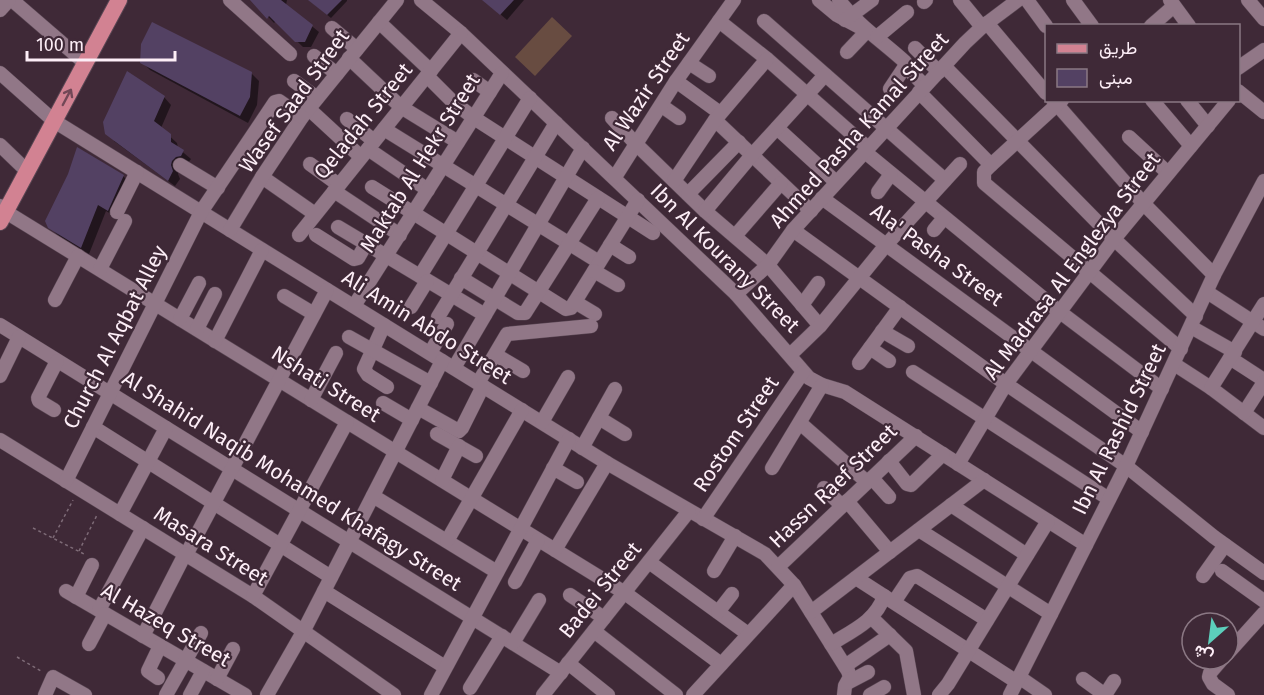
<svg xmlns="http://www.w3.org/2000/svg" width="1264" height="695" font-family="'Fira Sans',Vazirmatn,sans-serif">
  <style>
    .green { fill: #684c41 }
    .shadow { fill: #0007 }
    .building { fill: #534163 }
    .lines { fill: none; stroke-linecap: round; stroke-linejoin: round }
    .minor-casing { stroke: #594653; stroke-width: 15 }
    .major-casing { stroke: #594653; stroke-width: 18 }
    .path { stroke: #7e6b77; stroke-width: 1.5; stroke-dasharray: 3 3; stroke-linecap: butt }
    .minor { stroke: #917787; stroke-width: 14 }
    .major { stroke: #d28292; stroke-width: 16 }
    .oneway { stroke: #724857 }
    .labels { text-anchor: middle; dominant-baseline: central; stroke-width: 4.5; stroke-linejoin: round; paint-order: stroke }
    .street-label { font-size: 21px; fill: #fdeef7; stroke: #3f2937 }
  </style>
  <rect width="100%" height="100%" fill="#3f2937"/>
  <!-- green -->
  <polygon class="green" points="552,17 572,36 535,76 515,57"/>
  <!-- shadow -->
  <g class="shadow">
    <polygon points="252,0 287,0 286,5 319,32 311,47 303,47 276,21 274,23"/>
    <polygon points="309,0 347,0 347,1 331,18"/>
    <polygon points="484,0 524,0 507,20"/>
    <polygon points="142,62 251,73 259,81 257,105 248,123 150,70"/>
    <polygon points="164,97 171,105 161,128 177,143 178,148 191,159 188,163 179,168 178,174 180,179 175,186 114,141"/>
    <polygon points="123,176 131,184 116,217 106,211 89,254 58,235 50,227"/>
  </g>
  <!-- building -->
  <g class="building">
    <polygon points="250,0 281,0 313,25 305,42 295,42 269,16 267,19"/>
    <polygon points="308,0 342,0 327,15"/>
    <polygon points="482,0 514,0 500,15"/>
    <polygon points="152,22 252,72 250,97 240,116 140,63 141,44"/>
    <polygon points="127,71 165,96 154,121 171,134 171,142 184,150 181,156 176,157 172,161 171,165 173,171 168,181 105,134 103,122"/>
    <polygon points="77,147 124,175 108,211 98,205 81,248 48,228 45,221 68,174"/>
  </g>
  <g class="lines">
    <defs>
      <g id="minor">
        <polyline points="12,0 85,63"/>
        <polyline points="230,0 290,54"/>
        <polyline points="421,0 461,33 736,294 809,378 822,385 845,392 1086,545"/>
        <polyline points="819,0 837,15 867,31 847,52"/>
        <path d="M839 0C857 25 882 41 905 62L904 68 890 89"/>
        <polyline points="960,0 982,27"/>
        <polyline points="1027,0 1046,26"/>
        <polyline points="1073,0 1092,26"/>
        <polyline points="1170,0 1189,26"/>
        <polyline points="1248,0 1264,19"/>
        <polyline points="924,2 926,0"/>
        <polyline points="0,10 9,0"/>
        <polyline points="845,20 872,0"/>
        <polyline points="719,21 767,59 868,148"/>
        <polyline points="764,21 945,180"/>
        <polyline points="379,22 431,71"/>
        <polyline points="987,23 1046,93"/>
        <polyline points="1151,26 1174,6"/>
        <polyline points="332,28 357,49"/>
        <polyline points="877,37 907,12"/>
        <polyline points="915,48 939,72"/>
        <polyline points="314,56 337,74"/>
        <polyline points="349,58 401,107 458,142"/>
        <polyline points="689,63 709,76"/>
        <polyline points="944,66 1114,239 1196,316"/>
        <polyline points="1238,68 1264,50"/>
        <polyline points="909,70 925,86"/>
        <polyline points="0,73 54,121 607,463 765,554 794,585 848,671 850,677 845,686 844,695"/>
        <polyline points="427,76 452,101 474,118 653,233"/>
        <polyline points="473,80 490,92"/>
        <polyline points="294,81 317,98"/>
        <polyline points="676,81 720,113"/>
        <polyline points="1238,91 1264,112"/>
        <polyline points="919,92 991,165"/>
        <polyline points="1053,100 1143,203 1214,275"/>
        <polyline points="1062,100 991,165 984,172 984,183 1181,349"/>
        <polyline points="1152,100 1191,146"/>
        <polyline points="1187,100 1208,126"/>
        <polyline points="662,106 679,118"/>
        <polyline points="309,109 361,157"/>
        <polyline points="612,118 636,144 705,211 768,265 820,326"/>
        <polyline points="347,119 374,141"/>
        <polyline points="715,120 811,211"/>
        <polyline points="777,128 836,182"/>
        <polyline points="384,129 599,262"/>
        <polyline points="1129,137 1168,173"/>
        <polyline points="0,145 27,171"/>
        <polyline points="368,149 428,190"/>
        <polyline points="865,152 1060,312 1162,389"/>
        <polyline points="310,164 339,185"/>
        <polyline points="180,165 218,188"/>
        <polyline points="262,177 315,214"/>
        <polyline points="615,177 676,81 734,0"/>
        <polyline points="674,181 715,120 767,59"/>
        <polyline points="372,187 566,309 571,308 638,200"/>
        <polyline points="334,191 400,235"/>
        <polyline points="878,192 891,174"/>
        <polyline points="688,194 739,142"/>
        <polyline points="822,198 1142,432"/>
        <polyline points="0,206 6,212 625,593 721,664"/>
        <polyline points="705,211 752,155 825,75"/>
        <polyline points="117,212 137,172"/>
        <polyline points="338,227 485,315"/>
        <polyline points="230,230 262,177 302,117 397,0"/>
        <polyline points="793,230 1006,384 1126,466 1214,537 1264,573"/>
        <polyline points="934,230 944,218"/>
        <polyline points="299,235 461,33"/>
        <polyline points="316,235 354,259 358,258 366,244"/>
        <polyline points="735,236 781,183"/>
        <polyline points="610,245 629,257"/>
        <polyline points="100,269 125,221"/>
        <polyline points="594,271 618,285"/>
        <polyline points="420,276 530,98"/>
        <polyline points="461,278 518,313 525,313 598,198"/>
        <polyline points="1207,292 1264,329"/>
        <polyline points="736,294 768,265 793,230 965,43 982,27 1018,0"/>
        <polyline points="284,296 314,314"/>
        <polyline points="55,300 78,256"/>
        <polyline points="575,302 595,314"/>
        <polyline points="802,305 818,283"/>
        <polyline points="354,306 502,73"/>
        <polyline points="411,307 427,281"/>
        <polyline points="438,317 556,123"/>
        <polyline points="180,319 199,283"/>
        <polyline points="0,325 561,673"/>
        <polyline points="384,325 364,369 368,375 387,387"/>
        <polyline points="1191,327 1235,352"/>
        <polyline points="197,329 215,294"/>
        <polyline points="882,331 908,346"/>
        <polyline points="349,337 431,383"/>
        <polyline points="215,341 262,250"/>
        <polyline points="870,348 889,361"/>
        <polyline points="430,353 447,324"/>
        <polyline points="496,355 523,371"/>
        <polyline points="790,355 820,326 886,245 960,164"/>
        <polyline points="1230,358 1264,380"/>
        <polyline points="859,363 900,307"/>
        <polyline points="1174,364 1211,388 1264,428"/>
        <polyline points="454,368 583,148"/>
        <polyline points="913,372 1109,499"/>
        <polyline points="0,376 19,337"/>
        <polyline points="478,383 507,334 591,326"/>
        <polyline points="1211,388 1264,304"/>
        <polyline points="311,400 336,353"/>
        <polyline points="383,403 412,420"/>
        <polyline points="418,408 459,431 462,428 483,386"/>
        <polyline points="54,410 39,401 38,398 57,361"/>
        <polyline points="1244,413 1264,382"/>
        <polyline points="599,418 625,434"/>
        <polyline points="542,422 568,377"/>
        <polyline points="800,423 867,482"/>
        <polyline points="93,427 331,577"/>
        <polyline points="437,434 476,456"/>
        <polyline points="0,440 253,596 394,695"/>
        <polyline points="582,448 615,389"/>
        <polyline points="889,461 907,484 911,485 943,454"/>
        <polyline points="958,464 1006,384 1114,239 1229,100"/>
        <polyline points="553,468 577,482"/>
        <polyline points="772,468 822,385"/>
        <polyline points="872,478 889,497"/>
        <polyline points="442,480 459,446"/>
        <polyline points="66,481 201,212 275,102 279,101 302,117"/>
        <polyline points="824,488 842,506"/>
        <polyline points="373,496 497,572"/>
        <polyline points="847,501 890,552"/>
        <polyline points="951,505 1027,555"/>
        <polyline points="120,514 166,428"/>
        <polyline points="703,519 803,372"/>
        <polyline points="919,530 1051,614"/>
        <polyline points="447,541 522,410"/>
        <polyline points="555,550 607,463"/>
        <polyline points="186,555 327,290"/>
        <polyline points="649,562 748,634"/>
        <polyline points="778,567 916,436"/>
        <polyline points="714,571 735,536"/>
        <polyline points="1222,571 1264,601"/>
        <polyline points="1203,576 1225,545"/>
        <polyline points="856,578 1017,682"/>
        <polyline points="515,582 538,540"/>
        <polyline points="66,591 245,695"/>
        <polyline points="324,591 445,667"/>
        <polyline points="570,595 604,618"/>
        <polyline points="253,596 347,422"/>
        <polyline points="76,597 92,565"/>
        <polyline points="894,602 910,578 917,576 987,620"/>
        <polyline points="99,610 143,528"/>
        <polyline points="718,612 732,594"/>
        <polyline points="811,612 984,480"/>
        <polyline points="872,618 906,651 914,695"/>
        <polyline points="594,631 676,695"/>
        <polyline points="143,636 185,554"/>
        <polyline points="513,643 539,600"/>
        <polyline points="89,644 105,614"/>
        <path d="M831 644C852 631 876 621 884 596"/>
        <polyline points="1228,653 1264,613"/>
        <polyline points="1222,659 1210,673 1209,677 1213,684 1228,695"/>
        <polyline points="568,663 608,695"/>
        <polyline points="845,666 890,635"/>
        <polyline points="1019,677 1045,695"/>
        <polyline points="158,678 148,671 160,646"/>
        <polyline points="217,679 233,649"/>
        <polyline points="1083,679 1105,695 1114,681"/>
        <polyline points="847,683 868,672"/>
        <polyline points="470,688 502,636"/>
        <polyline points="45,695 53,677 85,695"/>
        <polyline points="166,695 201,633"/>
        <polyline points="190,695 203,671"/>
        <polyline points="267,695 303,632 442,361"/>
        <polyline points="431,695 569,439"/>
        <polyline points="543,695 689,511"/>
        <polyline points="693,695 794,585"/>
        <polyline points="870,695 884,687"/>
        <polyline points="939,695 948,684 1048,521"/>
        <polyline points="1010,695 1126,466 1214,275 1264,181"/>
      </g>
      <polyline id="major" points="0,222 119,0"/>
    </defs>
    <!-- minor casing -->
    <use href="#minor" class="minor-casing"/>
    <!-- major casing -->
    <use href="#major" class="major-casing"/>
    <!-- path -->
    <g class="path">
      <polyline points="33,528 84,554"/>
      <polyline points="53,538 73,500"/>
      <polyline points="79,551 97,515"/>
      <polyline points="17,657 41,671"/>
    </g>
    <!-- minor -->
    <use href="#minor" class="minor"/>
    <!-- major -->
    <use href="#major" class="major"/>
  </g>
  <!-- one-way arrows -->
  <defs><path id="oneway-shaft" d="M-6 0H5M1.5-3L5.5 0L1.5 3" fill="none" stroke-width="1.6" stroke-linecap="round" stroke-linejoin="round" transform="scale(1.5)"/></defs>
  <use class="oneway" href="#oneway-shaft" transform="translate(67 97) rotate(-62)"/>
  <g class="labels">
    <!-- street labels -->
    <g class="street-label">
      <text transform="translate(646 91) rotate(-56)">Al Wazir Street</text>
      <text transform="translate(294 101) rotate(-54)">Wasef Saad Street</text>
      <text transform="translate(363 121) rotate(-51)">Qeladah Street</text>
      <text transform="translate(859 130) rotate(-48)">Ahmed Pasha Kamal Street</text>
      <text transform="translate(420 163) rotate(-58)">Maktab Al Hekr Street</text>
      <text transform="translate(937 255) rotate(36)">Ala' Pasha Street</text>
      <text transform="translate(725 258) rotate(45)">Ibn Al Kourany Street</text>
      <text transform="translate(1072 266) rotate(-53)">Al Madrasa Al Englezya Street</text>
      <text transform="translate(427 327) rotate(32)">Ali Amin Abdo Street</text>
      <text transform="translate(115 337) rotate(-63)">Church Al Aqbat Alley</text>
      <text transform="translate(326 384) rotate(32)">Nshati Street</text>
      <text transform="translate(1119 429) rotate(-64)">Ibn Al Rashid Street</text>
      <text transform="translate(736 434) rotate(-56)">Rostom Street</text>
      <text transform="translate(292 481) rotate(32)">Al Shahid Naqib Mohamed Khafagy Street</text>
      <text transform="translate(833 486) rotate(-44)">Hassn Raef Street</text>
      <text transform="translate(211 546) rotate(32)">Masara Street</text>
      <text transform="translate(600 590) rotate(-51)">Badei Street</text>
      <text transform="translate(166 625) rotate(30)">Al Hazeq Street</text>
    </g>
  </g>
  <!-- legend -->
  <rect x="1045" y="24" width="195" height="78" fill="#3f2937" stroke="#8b7884" stroke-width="1.5"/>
  <rect x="1057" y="44" width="30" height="9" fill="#d28292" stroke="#8b7884" stroke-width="1.5"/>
  <text x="1099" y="54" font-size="18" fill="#fdeef7">طريق</text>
  <rect x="1057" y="69" width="30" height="18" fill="#534163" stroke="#8b7884" stroke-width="1.5"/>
  <text x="1099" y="84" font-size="18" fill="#fdeef7">مبنى</text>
  <!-- north arrow -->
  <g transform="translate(1210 641) rotate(208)"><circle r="28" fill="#3f2937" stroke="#8b7884" stroke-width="1.5"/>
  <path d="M0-4.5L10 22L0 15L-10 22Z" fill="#5ccebb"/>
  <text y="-9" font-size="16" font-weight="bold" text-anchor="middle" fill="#fdeef7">ش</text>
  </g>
  <!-- scale -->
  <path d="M27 51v9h148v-9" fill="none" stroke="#fdeef7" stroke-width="3"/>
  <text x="36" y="51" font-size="18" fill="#fdeef7" stroke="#3f2937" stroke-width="4.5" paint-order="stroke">100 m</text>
</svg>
